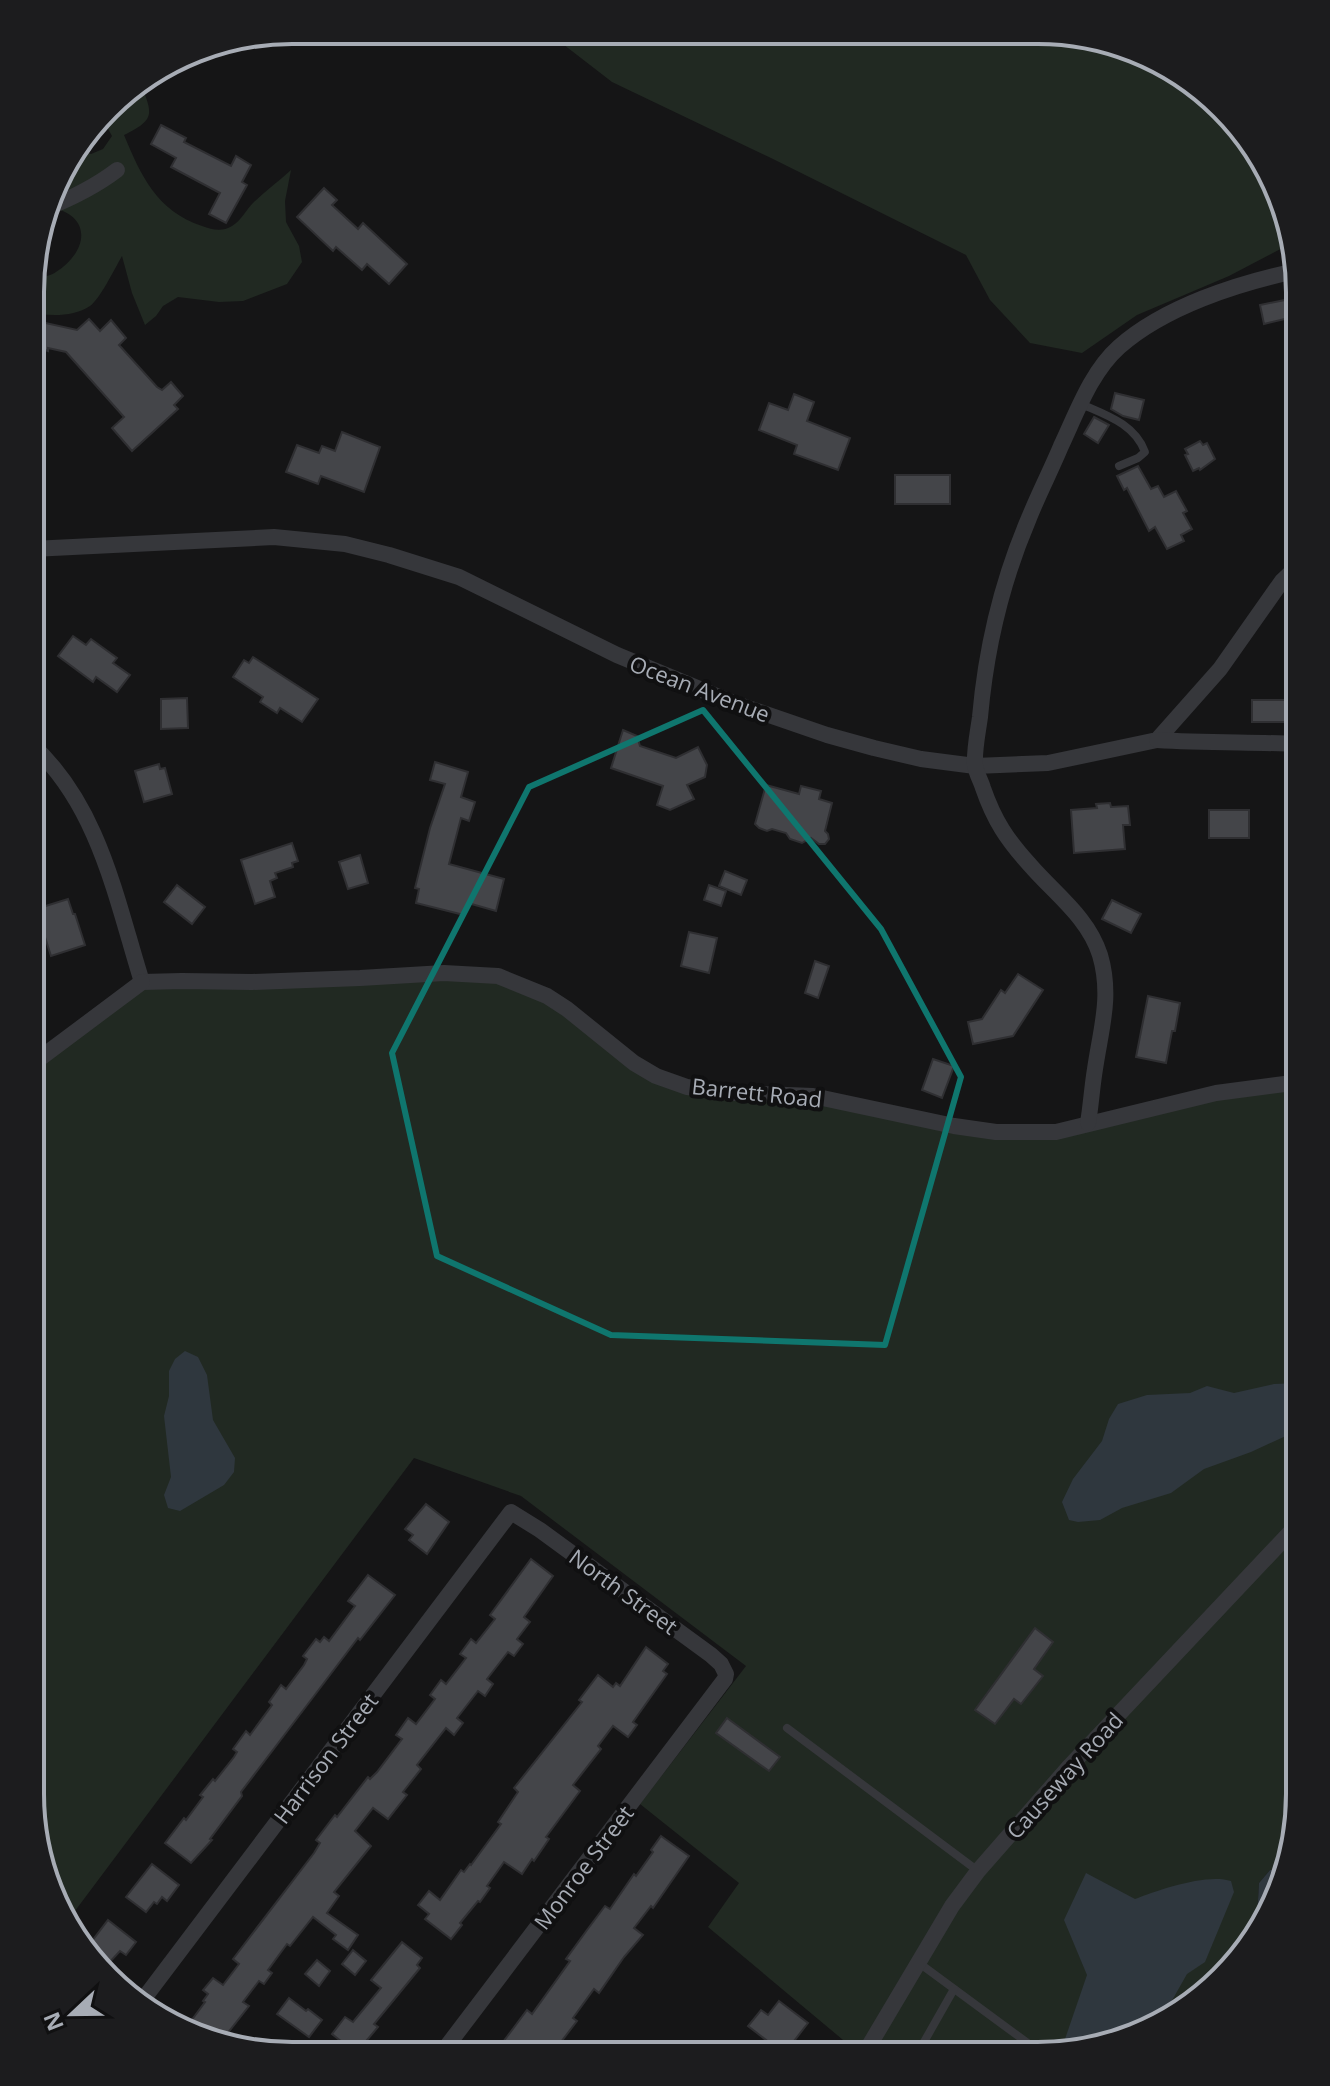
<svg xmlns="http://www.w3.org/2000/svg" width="1330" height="2086" font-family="'Open Sans',sans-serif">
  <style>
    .green { fill: #212922 }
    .water { fill: #2f373e }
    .building { fill: #444549; stroke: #2f2f32; stroke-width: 2 }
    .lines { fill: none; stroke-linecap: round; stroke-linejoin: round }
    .lane { stroke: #36373b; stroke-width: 8 }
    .street { stroke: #36373b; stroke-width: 16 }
    .marked { fill: none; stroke: #0f766e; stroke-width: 6; stroke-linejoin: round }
    .labels { text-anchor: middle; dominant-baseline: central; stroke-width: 8; stroke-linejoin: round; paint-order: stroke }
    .street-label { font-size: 22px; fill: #a7acb5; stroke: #101011 }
    .rim { fill: none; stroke: #a7acb5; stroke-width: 4 }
  </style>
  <rect width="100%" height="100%" fill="#151516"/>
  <!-- green -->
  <g class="green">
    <polygon points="546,31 1072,32 1198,85 1280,192 1290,244 1229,276 1137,315 1082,353 1030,343 990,300 966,255 771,158 612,82"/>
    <path d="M140 82C152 113 157 119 124 135 141 176 157 211 202 226 213 230 222 232 232 226 241 221 246 210 253 203 265 191 279 181 291 170L285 201 286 222 299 246 302 262 287 284 243 301 219 302 178 297 163 306 156 316 145 325 132 293 122 256C115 268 100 299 90 306 74 317 50 316 32 313V280C40 278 50 276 56 272 89 251 93 214 48 207L56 180 71 181V167L69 161 77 150 91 154 103 149 112 136 102 118 119 95Z"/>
    <polygon points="498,976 547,996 656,1076 1027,1132 1300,1086 1299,1811 1288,1868 1270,1870 1259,1883 1256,1934 1246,1953 1138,2036 1038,2056 861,2055 708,1927 739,1883 640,1804 746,1666 521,1496 414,1458 69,1919 50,1894 30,1794 31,1080 66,1037 145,988"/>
  </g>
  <!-- water -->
  <g class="water">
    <polygon points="185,1351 198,1357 207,1375 213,1420 235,1458 234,1472 224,1485 180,1511 168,1508 164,1495 171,1477 164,1416 169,1396 169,1371 175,1359"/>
    <polygon points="1300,1383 1300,1425 1288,1435 1251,1452 1204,1469 1171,1493 1122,1508 1100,1520 1078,1522 1069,1520 1062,1502 1073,1479 1102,1441 1109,1419 1118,1404 1147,1395 1190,1393 1207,1386 1234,1393 1274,1384"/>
    <polygon points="1288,1868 1286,1878 1256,1934 1259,1883 1270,1870"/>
    <path d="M1086 1873 1135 1899C1158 1890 1207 1873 1231 1881L1234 1892 1205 1962 1187 1974 1162 2018 1138 2036 1079 2048 1065 2039 1087 1975 1064 1920Z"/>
  </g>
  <!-- building -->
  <g class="building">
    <polygon points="161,125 186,138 184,142 231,166 236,156 251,165 242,182 247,185 226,223 209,214 220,193 171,167 176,158 151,144"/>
    <polygon points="324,188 337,200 332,205 358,229 363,223 407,264 389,284 367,264 362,270 336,247 333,251 297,217"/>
    <polygon points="1285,300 1289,318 1264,324 1260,305"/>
    <polygon points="89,319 100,331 111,320 126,338 119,345 157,387 162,390 171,382 183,396 174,405 178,409 132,451 112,428 124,417 66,352 48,348 48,351 45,350 38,385 32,384 32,320 77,330"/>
    <polygon points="1115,393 1144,400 1139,420 1123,416 1111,409"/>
    <polygon points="794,394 814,402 807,421 850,438 838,470 794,454 797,445 759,430 769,403 788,410"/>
    <polygon points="1094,417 1109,425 1098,443 1084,434"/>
    <polygon points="342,432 380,447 364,492 321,476 318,484 286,472 297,445 319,453 322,446 335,451"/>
    <polygon points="1200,441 1203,445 1207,443 1215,459 1200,470 1199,468 1193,471 1185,455 1188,454 1185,449"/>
    <polygon points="1138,466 1151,489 1158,486 1164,497 1176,491 1187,511 1183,513 1192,529 1181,535 1184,541 1167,549 1155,527 1149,531 1127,488 1124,490 1117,476"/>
    <rect x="895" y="475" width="55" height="29"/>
    <polygon points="73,636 86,645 91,639 117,658 113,663 130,675 117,692 96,677 93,682 58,656"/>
    <polygon points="253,657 318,699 302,722 280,708 277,713 260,702 263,697 233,677 244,660 249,663"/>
    <polygon points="187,698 188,728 161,729 161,699"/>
    <rect x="1252" y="700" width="43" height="22"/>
    <polygon points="623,730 637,736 640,746 676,758 698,747 707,765 705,777 687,785 694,799 670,810 657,805 663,786 611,768"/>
    <polygon points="435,762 468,772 461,797 475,802 469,821 461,818 449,864 504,879 496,911 468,903 464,915 416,903 419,889 415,888 430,828 445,784 430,780"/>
    <polygon points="159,764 160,769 165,768 172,794 144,802 135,771"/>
    <polygon points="766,785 799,794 801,786 821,791 819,799 832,803 825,831 828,834 829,839 825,844 819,844 811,838 802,843 790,839 786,833 772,829 767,831 759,828 755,824"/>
    <polygon points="1110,803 1111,807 1128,806 1130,825 1123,825 1125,849 1074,853 1071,810 1097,808 1096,804"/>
    <rect x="1209" y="810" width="40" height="28"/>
    <polygon points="292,843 298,861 292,863 293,867 275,873 277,878 270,881 275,897 255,904 241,860"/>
    <polygon points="360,855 368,883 348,889 339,862"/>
    <polygon points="725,871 747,880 741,895 719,886"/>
    <polygon points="177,885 205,907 192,924 164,902"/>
    <polygon points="709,885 726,891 721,906 704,900"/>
    <polygon points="68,899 73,914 75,914 85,945 51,956 36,909"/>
    <polygon points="1112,900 1141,914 1131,933 1102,919"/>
    <polygon points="689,932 717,938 709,973 681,966"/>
    <polygon points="815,961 829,966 818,998 805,993"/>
    <polygon points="1018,974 1043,990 1013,1036 973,1044 968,1022 982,1019 1001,990 1005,993"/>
    <polygon points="1148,996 1180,1003 1175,1031 1172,1031 1166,1063 1136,1057"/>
    <polygon points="933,1059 954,1066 942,1098 922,1090"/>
    <polygon points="426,1504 449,1522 427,1554 409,1540 413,1535 405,1529"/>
    <polygon points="531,1559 553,1576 524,1617 530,1622 517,1639 523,1644 514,1656 508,1652 487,1679 493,1684 485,1696 478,1691 457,1718 463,1723 454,1735 446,1728 417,1765 421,1769 403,1792 407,1795 388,1819 373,1808 355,1831 371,1846 334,1892 339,1896 327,1913 358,1935 348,1950 333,1939 336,1935 313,1917 290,1946 287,1944 268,1970 272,1973 264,1984 259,1981 243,2002 249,2006 223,2039 188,2025 205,2002 203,2001 208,1994 203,1990 213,1978 223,1985 239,1964 233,1959 314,1853 320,1843 316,1840 335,1815 337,1817 368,1777 370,1779 377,1772 402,1739 396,1735 408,1718 416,1724 435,1699 430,1695 441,1680 446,1684 466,1658 460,1654 471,1639 476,1643 495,1619 490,1615"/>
    <polygon points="368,1575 395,1595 360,1640 358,1638 314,1696 241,1792 242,1796 210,1839 212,1840 191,1863 165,1843 184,1818 186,1820 203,1797 200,1795 213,1779 215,1781 234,1757 237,1752 233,1749 246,1731 250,1735 272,1705 269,1702 281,1685 286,1689 304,1665 307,1659 303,1656 316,1639 320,1642 324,1637 329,1641 355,1606 348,1601"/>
    <polygon points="1035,1628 1053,1642 1034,1669 1043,1676 1021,1704 1014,1699 995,1724 975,1710"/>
    <polygon points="646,1647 668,1664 663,1671 667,1674 633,1722 637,1725 628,1737 613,1726 598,1746 601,1749 573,1785 580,1791 546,1837 549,1839 534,1861 532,1859 522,1874 504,1862 487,1886 490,1888 480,1902 478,1901 460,1923 462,1925 451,1939 425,1919 429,1914 418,1905 429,1891 440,1900 461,1870 464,1872 470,1864 471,1865 501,1824 498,1822 518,1792 514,1788 582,1702 579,1700 598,1675 613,1687 616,1683 620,1686"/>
    <polygon points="727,1718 780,1757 769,1771 716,1733"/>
    <polygon points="661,1836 689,1856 653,1908 651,1906 634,1928 643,1935 624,1957 599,1993 594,1989 573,2018 577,2021 551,2055 494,2054 527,2010 532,2014 570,1961 566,1959 587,1930 605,1906 610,1909 634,1874 636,1876 653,1852 651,1850"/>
    <polygon points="152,1864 179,1885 167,1901 162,1897 157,1904 154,1902 146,1912 126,1897"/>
    <polygon points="108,1920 136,1942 126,1955 120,1951 106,1966 89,1945"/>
    <polygon points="402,1942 422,1958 417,1965 420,1968 374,2024 378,2027 356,2053 332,2034 345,2017 353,2022 381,1988 371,1980"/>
    <polygon points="353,1950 366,1961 355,1975 342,1964"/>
    <polygon points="317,1960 330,1971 319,1986 305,1974"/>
    <polygon points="289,1998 306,2011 308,2009 322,2020 309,2037 277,2014"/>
    <polygon points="779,2001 808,2023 784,2054 748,2026 761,2010 768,2015"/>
  </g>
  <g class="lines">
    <!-- lane -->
    <g class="lane">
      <path d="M1081 404C1106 415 1135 424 1145 452L1138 458 1119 466"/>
      <polyline points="787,1728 978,1871"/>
      <polyline points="919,1963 1044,2055"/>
      <polyline points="916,2056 954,1989"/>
    </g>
    <!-- street -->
    <g class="street">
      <path d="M47 208C72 198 96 186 117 170"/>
      <polyline points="32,549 274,537 345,544 389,555 459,577 617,655 731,702 827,735 874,748 921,759 975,766 1048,763 1157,740 1220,669 1282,581 1300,564"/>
      <path d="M1157 740C1205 743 1252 742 1300 744"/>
      <path d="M31 744C99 805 116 899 142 982"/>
      <polyline points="142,982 182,981 252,982 360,978 444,973 498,976 547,996 567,1009 634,1063 656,1076 687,1087 736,1093 813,1096 954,1126 996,1132 1056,1132 1216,1093 1300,1082"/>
      <polyline points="31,1065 142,982"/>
      <path d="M1088 1123C1091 1105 1092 1087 1095 1069 1101 1028 1112 996 1100 955 1088 917 1055 894 1030 865 1007 840 994 820 983 788 981 781 976 773 975 765 974 750 978 732 980 717 986 649 1002 581 1029 518 1039 493 1051 470 1061 446 1077 412 1091 372 1119 347 1164 307 1238 283 1296 271"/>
      <polyline points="139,2005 511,1512 540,1530 711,1655 721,1664 726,1674 725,1679 441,2054"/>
      <polyline points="863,2056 952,1906 978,1871 1068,1768 1300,1522"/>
    </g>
  </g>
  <!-- marked area -->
  <path class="marked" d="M703 710 881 929 961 1077 885 1345 611 1335 437 1256 392 1053 529 787Z"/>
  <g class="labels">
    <!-- street labels -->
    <g class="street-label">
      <text transform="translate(700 688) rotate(21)">Ocean Avenue</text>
      <text transform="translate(757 1092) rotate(6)">Barrett Road</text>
      <text transform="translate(624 1591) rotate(36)">North Street</text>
      <text transform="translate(325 1758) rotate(-53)">Harrison Street</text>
      <text transform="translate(1064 1775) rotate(-48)">Causeway Road</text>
      <text transform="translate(583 1867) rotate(-53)">Monroe Street</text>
    </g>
  </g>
  <!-- crop -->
  <path d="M0 0H1330V2086H0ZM292 44H1038A248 248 0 0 1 1286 292V1794A248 248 0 0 1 1038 2042H292A248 248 0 0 1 44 1794V292A248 248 0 0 1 292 44Z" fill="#1c1c1e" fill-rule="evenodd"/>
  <path class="rim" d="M292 44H1038A248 248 0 0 1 1286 292V1794A248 248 0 0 1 1038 2042H292A248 248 0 0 1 44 1794V292A248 248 0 0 1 292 44Z"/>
  <!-- north arrow -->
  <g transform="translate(72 2014) rotate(248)" stroke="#101011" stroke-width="6" paint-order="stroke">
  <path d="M0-6L14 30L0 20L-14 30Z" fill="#a7acb5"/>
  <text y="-12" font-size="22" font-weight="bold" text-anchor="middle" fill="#a7acb5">N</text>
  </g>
</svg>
